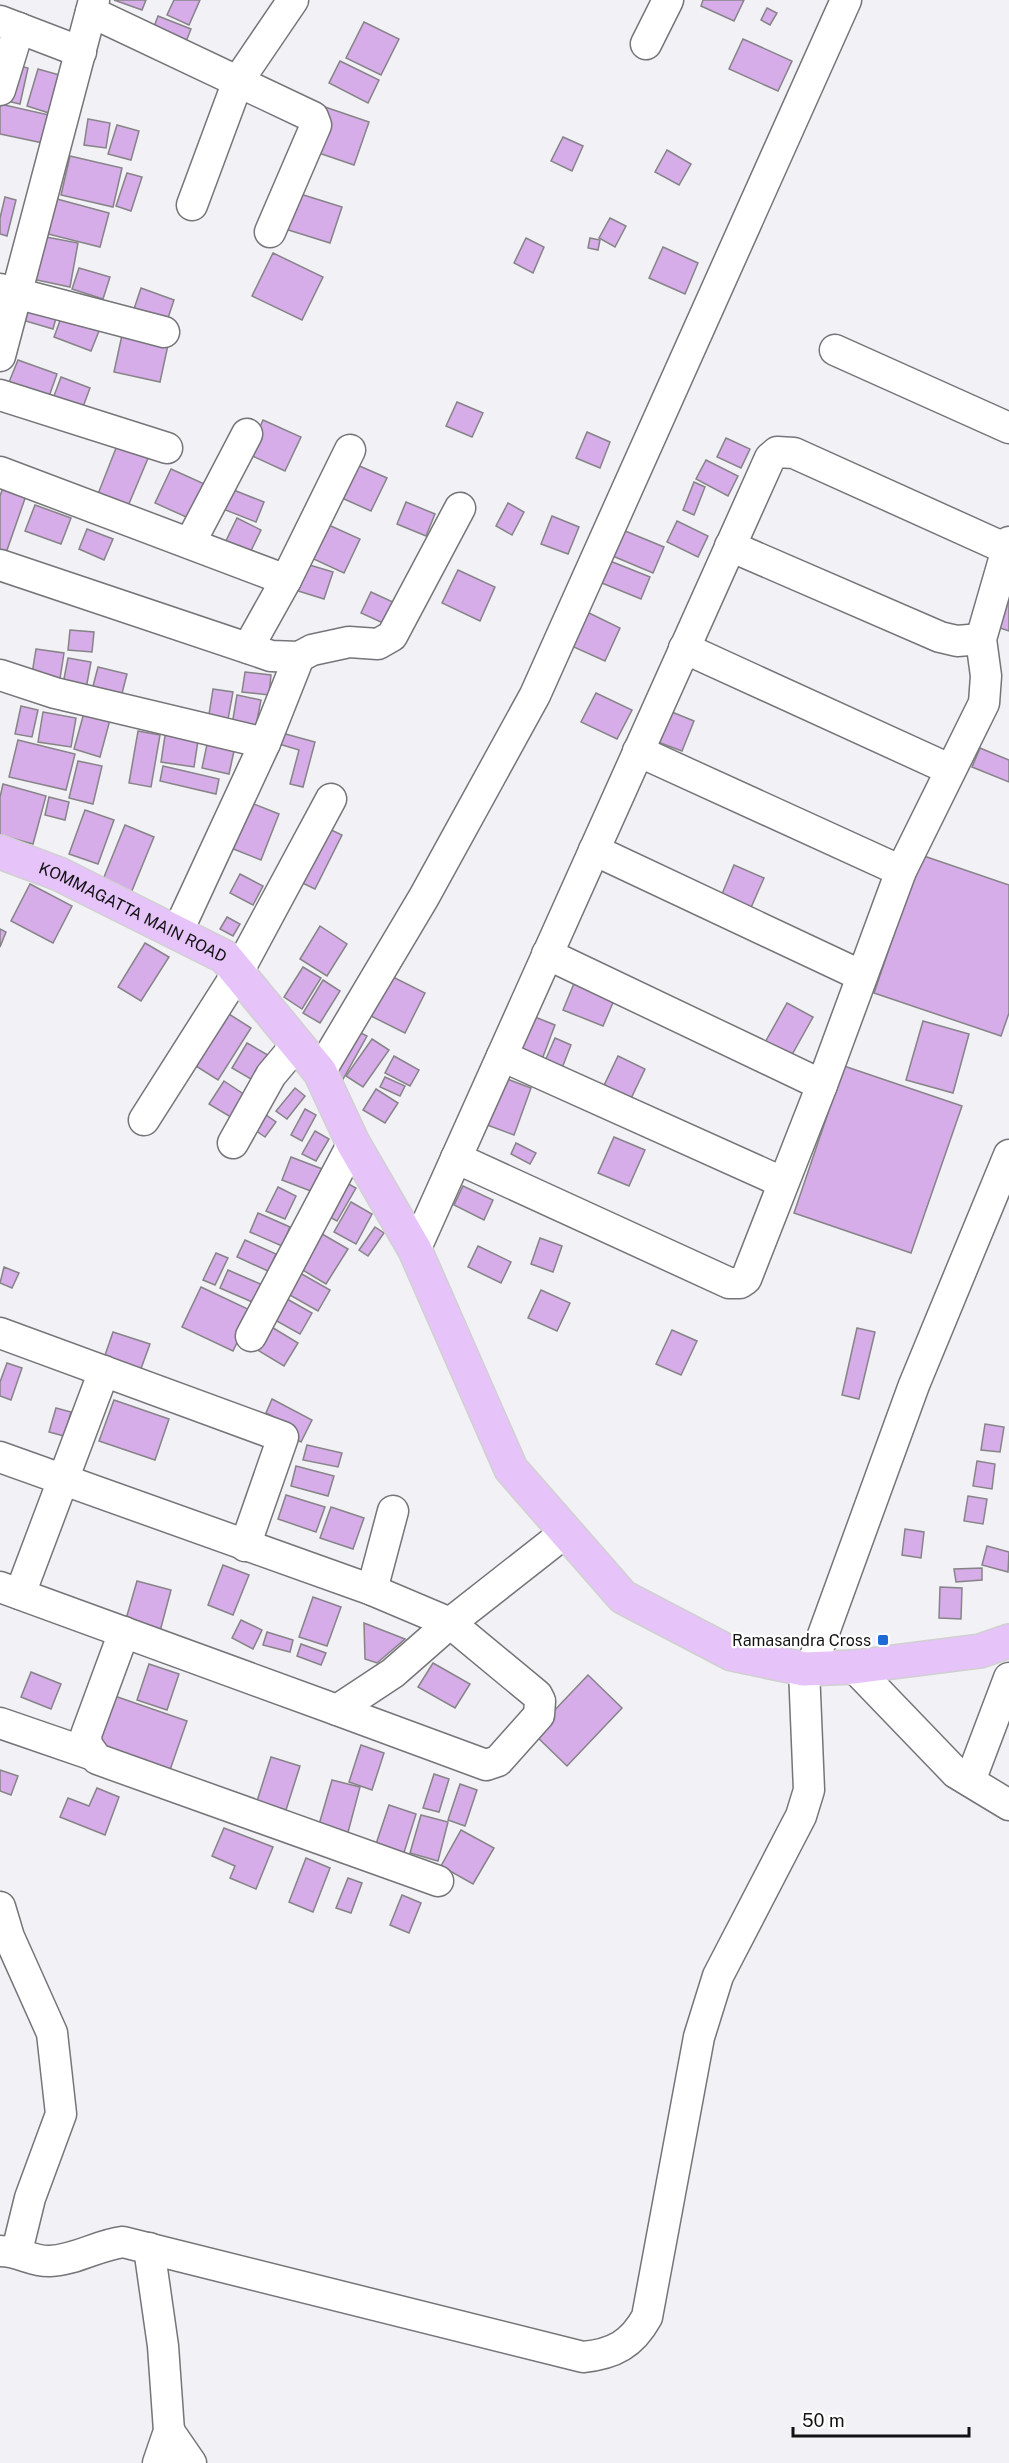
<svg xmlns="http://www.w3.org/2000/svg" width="1009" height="2463" font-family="'Public Sans',sans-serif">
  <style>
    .building { fill: #d6ace9; stroke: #868487; stroke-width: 1.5 }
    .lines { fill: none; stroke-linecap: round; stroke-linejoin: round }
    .minor-casing { stroke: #757579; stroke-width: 33 }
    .major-casing { stroke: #d0d0d0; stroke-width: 36 }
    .minor { stroke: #fff; stroke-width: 30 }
    .major { stroke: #e6c4fa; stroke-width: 33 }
    .poi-dot { fill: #1f6ad5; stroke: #fff; stroke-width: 2 }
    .labels { text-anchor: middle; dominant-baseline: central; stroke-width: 4.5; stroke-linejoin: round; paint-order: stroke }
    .street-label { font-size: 16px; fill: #121213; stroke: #fff }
    .poi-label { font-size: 16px; fill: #121213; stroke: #fff; text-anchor: end }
  </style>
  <rect width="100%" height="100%" fill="#f1f1f6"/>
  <!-- building -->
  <g class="building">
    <polygon points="114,0 146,0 142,10"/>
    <polygon points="174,0 200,0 189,25 167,15"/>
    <polygon points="703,0 744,0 734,21 701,6"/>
    <polygon points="767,8 777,13 770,25 761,20"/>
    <polygon points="158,16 191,29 185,44 152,32"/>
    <polygon points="364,22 399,39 381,75 346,58"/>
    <polygon points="743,39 792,61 778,91 729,69"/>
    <polygon points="340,61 379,80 368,103 329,83"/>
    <polygon points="11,64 28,68 20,104 3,100"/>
    <polygon points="38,69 63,76 52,114 27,106"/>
    <polygon points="0,104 49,115 43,143 0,134"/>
    <polygon points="325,107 369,122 354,165 310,150"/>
    <polygon points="88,119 110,123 106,148 84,145"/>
    <polygon points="117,125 139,131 131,160 108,154"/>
    <polygon points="563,137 583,146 572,171 551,161"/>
    <polygon points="667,150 691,164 679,185 655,172"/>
    <polygon points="70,156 122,168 113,207 61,195"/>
    <polygon points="127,173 142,177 131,211 116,206"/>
    <polygon points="294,192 342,207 330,243 282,228"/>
    <polygon points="5,197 16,200 7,236 0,234 0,218"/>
    <polygon points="57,199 109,213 100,247 48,234"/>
    <polygon points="610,218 626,226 615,247 599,238"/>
    <polygon points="41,236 78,243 70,287 32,279"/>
    <polygon points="526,238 544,247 533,273 514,263"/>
    <polygon points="590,238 600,240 598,250 588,248"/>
    <polygon points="663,247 698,263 685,294 649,278"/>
    <polygon points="273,253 323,277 302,320 252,296"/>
    <polygon points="79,268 110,277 103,299 72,289"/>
    <polygon points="141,288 174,300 167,321 134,309"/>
    <polygon points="25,298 59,307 53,329 19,319"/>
    <polygon points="65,307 103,321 91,351 54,337"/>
    <polygon points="122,335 168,345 160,382 114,372"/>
    <polygon points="18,360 57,374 47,402 7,387"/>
    <polygon points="61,377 90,388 80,415 51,404"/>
    <polygon points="457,402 483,413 472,437 446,426"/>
    <polygon points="263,420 301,437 285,471 248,454"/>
    <polygon points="587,432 610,442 600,468 576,458"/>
    <polygon points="726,438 750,449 741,468 717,457"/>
    <polygon points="118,443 149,456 128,506 98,494"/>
    <polygon points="706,460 738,476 728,496 696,479"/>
    <polygon points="348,461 387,478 371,511 333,494"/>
    <polygon points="171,469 209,486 193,520 155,503"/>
    <polygon points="6,479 29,487 6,553 0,551 0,496"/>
    <polygon points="694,482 705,487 694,515 683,510"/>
    <polygon points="226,487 264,502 256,522 218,507"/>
    <polygon points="406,502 435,514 426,536 397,524"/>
    <polygon points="508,503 524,512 512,535 496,526"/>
    <polygon points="35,505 71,518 61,544 25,531"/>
    <polygon points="552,516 579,527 568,554 541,544"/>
    <polygon points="237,518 261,530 247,559 223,547"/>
    <polygon points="677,521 708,536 698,557 667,542"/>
    <polygon points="322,522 360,539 344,573 307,556"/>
    <polygon points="618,528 664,547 653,573 608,554"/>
    <polygon points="87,529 113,539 104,560 79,549"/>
    <polygon points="605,559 650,577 641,599 597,581"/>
    <polygon points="303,563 333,572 324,599 295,590"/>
    <polygon points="458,570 495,587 480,621 442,603"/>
    <polygon points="371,592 393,602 383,623 361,613"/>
    <polygon points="1006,597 1009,598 1009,631 997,627"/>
    <polygon points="583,610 620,628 605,661 567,644"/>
    <polygon points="70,630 94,632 92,652 68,650"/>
    <polygon points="36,649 64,653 59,685 31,680"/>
    <polygon points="68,658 91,662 85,694 62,689"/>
    <polygon points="98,667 127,674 120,701 91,694"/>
    <polygon points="245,672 271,675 269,695 242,692"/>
    <polygon points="213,689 233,692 226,730 207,727"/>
    <polygon points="596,693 632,710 617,739 581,722"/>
    <polygon points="237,695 261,700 254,736 231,731"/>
    <polygon points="21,706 38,710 32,737 15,734"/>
    <polygon points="85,709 111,716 100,757 74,749"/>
    <polygon points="667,710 694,721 682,751 655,741"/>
    <polygon points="43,712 76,718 71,747 38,742"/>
    <polygon points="166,729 199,734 194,767 161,762"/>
    <polygon points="138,731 160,735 151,787 129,783"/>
    <polygon points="282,733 315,742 303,787 290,784 299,750 279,744"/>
    <polygon points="209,735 236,742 229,774 202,768"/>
    <polygon points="18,740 75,754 66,790 9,777"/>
    <polygon points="980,748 1009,760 1009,782 972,767"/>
    <polygon points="78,761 102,766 93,804 69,798"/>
    <polygon points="163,766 219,779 216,794 160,781"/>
    <polygon points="3,784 46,796 33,844 0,835 0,797"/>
    <polygon points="49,797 69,802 65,820 45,815"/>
    <polygon points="249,802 279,814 261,860 231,848"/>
    <polygon points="85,810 114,820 98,864 69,854"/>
    <polygon points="125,825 154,837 131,893 102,882"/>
    <polygon points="325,827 342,835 315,889 298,881"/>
    <polygon points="921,855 1009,885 1009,1013 1001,1036 874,993"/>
    <polygon points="734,865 764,878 746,919 717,906"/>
    <polygon points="240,874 263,886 253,905 230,893"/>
    <polygon points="30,884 72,906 53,943 11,921"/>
    <polygon points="227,917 240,924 233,936 220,929"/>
    <polygon points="320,926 347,944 327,976 300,959"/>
    <polygon points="0,929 6,932 0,947"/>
    <polygon points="145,943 169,957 141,1001 118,987"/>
    <polygon points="303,967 321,978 302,1009 284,997"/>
    <polygon points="385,973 425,993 405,1033 365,1013"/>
    <polygon points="323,980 340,991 320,1023 303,1013"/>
    <polygon points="575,981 615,998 603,1026 563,1010"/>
    <polygon points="787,1003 813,1017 789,1060 763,1046"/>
    <polygon points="221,1009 251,1028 218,1080 188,1061"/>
    <polygon points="530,1015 555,1025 541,1062 516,1052"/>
    <polygon points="923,1021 969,1034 953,1093 906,1080"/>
    <polygon points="357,1031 367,1036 342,1081 332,1075"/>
    <polygon points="555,1038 571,1045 562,1068 545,1061"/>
    <polygon points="372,1039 389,1050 363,1087 346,1076"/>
    <polygon points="247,1043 273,1058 258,1083 232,1068"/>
    <polygon points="394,1056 419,1070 410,1086 385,1073"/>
    <polygon points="618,1056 645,1069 626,1109 599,1096"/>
    <polygon points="844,1066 962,1106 911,1253 794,1213"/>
    <polygon points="499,1076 531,1088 514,1135 482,1123"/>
    <polygon points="385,1077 405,1086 400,1096 380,1087"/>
    <polygon points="224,1081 248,1097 234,1119 209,1104"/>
    <polygon points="295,1088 305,1096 287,1119 276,1111"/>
    <polygon points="376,1089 398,1103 385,1123 363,1110"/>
    <polygon points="305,1109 316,1115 302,1141 291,1135"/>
    <polygon points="259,1110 276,1122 265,1137 249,1126"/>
    <polygon points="315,1131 329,1139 316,1161 302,1154"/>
    <polygon points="614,1137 645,1150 629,1186 598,1173"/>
    <polygon points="516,1143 536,1153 530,1164 511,1154"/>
    <polygon points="291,1157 325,1170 316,1193 282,1180"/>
    <polygon points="343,1181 356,1188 337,1221 324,1214"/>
    <polygon points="463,1186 493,1200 484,1220 454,1205"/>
    <polygon points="278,1187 296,1196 285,1219 266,1211"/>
    <polygon points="351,1202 372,1214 356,1244 334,1232"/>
    <polygon points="258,1213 290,1227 282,1246 250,1232"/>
    <polygon points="375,1227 384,1233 368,1256 359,1250"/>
    <polygon points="317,1231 348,1249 326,1284 296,1266"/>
    <polygon points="540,1238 562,1246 553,1272 531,1264"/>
    <polygon points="245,1240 276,1254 268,1271 237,1257"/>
    <polygon points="478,1246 511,1262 501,1283 468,1267"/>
    <polygon points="216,1253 228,1258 215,1285 203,1280"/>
    <polygon points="4,1267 19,1273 12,1288 0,1283"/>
    <polygon points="228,1270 265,1286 257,1304 220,1288"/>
    <polygon points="300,1273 330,1290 318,1311 288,1294"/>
    <polygon points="201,1287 252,1311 233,1351 182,1327"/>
    <polygon points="541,1290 570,1303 557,1331 528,1318"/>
    <polygon points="287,1299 312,1313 300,1334 275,1320"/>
    <polygon points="265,1323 298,1343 284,1366 251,1346"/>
    <polygon points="857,1328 875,1332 859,1399 842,1395"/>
    <polygon points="672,1330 697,1341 681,1375 656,1364"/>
    <polygon points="113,1332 150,1344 139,1374 103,1361"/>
    <polygon points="7,1363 22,1368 11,1400 0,1396 0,1382"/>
    <polygon points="272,1399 312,1420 301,1442 287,1435 292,1426 266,1413"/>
    <polygon points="114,1400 169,1419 155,1460 99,1441"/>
    <polygon points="56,1408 71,1412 64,1436 49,1432"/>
    <polygon points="985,1424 1004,1427 1000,1452 981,1450"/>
    <polygon points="307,1445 342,1453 338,1467 303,1460"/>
    <polygon points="977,1461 995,1464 992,1489 973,1486"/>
    <polygon points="296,1466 334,1476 328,1496 291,1486"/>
    <polygon points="286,1495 325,1507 316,1532 278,1519"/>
    <polygon points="968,1496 987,1499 983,1524 964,1521"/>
    <polygon points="331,1507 364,1518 353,1549 320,1538"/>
    <polygon points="905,1529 924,1532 921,1558 902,1555"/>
    <polygon points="987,1546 1009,1552 1008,1572 982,1565"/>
    <polygon points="223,1565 249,1575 233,1615 208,1605"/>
    <polygon points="982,1568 982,1580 956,1582 954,1569"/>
    <polygon points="137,1581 171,1590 159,1635 124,1626"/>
    <polygon points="940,1587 962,1588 961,1619 939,1618"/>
    <polygon points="313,1597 341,1607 327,1646 299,1637"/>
    <polygon points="241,1620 262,1630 253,1649 232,1638"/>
    <polygon points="364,1623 405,1639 377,1663 365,1659"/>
    <polygon points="267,1632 293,1640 290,1652 263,1645"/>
    <polygon points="301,1644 326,1653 321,1665 297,1656"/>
    <polygon points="433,1663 470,1684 455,1708 418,1687"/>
    <polygon points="149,1664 179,1674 167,1710 137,1700"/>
    <polygon points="31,1672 61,1684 51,1709 21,1697"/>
    <polygon points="588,1675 622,1708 567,1766 533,1733"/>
    <polygon points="106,1693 187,1721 170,1770 90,1743"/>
    <polygon points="361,1745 384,1753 372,1790 349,1782"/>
    <polygon points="271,1757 300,1766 286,1810 257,1801"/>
    <polygon points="0,1770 18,1776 11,1795 0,1791"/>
    <polygon points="434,1774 449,1779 439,1812 423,1808"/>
    <polygon points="332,1780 360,1787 347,1836 318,1828"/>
    <polygon points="460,1784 477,1790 465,1826 448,1820"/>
    <polygon points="97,1788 119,1797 105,1835 60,1817 68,1798 89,1806"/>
    <polygon points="389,1805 416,1814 402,1859 374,1850"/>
    <polygon points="421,1815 448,1822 438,1861 410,1853"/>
    <polygon points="224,1828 273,1847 256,1889 230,1878 235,1866 212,1856"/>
    <polygon points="461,1830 494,1848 473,1884 441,1866"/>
    <polygon points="306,1858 330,1868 313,1912 289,1902"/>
    <polygon points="348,1878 362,1883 351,1913 336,1908"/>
    <polygon points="402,1895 421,1903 409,1933 390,1925"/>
  </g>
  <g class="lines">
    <defs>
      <g id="minor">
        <polyline points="91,12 313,117 316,125 270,232"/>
        <polyline points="0,21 81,52"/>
        <polyline points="646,44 668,0"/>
        <polyline points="0,90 19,28"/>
        <polyline points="192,205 238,81 293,0"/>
        <polyline points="0,289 164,332"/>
        <polyline points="835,350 1009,428"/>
        <polyline points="0,356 94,0"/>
        <polyline points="0,395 167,448"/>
        <polyline points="0,472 286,580"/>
        <polyline points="190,543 247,434"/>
        <polyline points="730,546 940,637 957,641 981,639"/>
        <polyline points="0,565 271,656 299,657 312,650 349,642 378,644 392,636 460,508"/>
        <polyline points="248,648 286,580 350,450"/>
        <polyline points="684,648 949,769"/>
        <polyline points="0,675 55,693 265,743 177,933"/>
        <polyline points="265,743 299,657"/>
        <polyline points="638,751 901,871"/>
        <polyline points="594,850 862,976"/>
        <polyline points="547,954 822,1085"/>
        <polyline points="502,1056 782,1182"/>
        <polyline points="320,1072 424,897 535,695 846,0"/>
        <polyline points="144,1120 238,972 331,799"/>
        <polyline points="233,1143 271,1075 297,1044"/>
        <polyline points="456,1158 729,1283 740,1283 746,1279 822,1085 901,871 984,703 986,676 981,639 1009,542"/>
        <polyline points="415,1250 770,458 777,452 794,453 1009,550"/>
        <polyline points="0,1333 283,1437 245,1546"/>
        <polyline points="251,1336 353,1143"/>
        <polyline points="0,1457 372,1590 450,1623 537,1695 540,1701 539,1715 498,1761 486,1765 337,1710"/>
        <polyline points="0,1587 337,1710 393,1673 450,1623 566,1532"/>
        <polyline points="372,1590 393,1511"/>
        <polyline points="20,1594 104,1371"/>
        <polyline points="124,1632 86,1735 87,1745 97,1759 438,1881"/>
        <polyline points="854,1667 956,1773 1009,1805"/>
        <polyline points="811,1668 914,1385 1009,1155"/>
        <polyline points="0,1723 93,1755"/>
        <polyline points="970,1781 1009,1678"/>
        <polyline points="0,1907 9,1937 52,2033 61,2114 30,2198 17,2251"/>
        <polyline points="149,2248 163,2346 169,2431 158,2463"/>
        <path d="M0 2251C20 2251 32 2262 50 2261 76 2260 98 2245 123 2242L583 2357C614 2354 632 2344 647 2317L699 2037 718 1976 801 1816 809 1790 804 1669"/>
        <polyline points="169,2431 191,2463"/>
      </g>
      <g id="major">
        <path id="s1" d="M0 852 59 874 225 957 320 1072 353 1143 415 1250 511 1469 623 1597 732 1654 804 1669 854 1667 980 1651 1009 1641"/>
      </g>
    </defs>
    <!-- minor casing -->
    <use href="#minor" class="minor-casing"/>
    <!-- major casing -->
    <use href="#major" class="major-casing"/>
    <!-- minor -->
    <use href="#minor" class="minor"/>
    <!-- major -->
    <use href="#major" class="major"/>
  </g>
  <!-- markers -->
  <rect class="poi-dot" x="877" y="1634" width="12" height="12" rx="3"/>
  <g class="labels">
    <!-- street labels -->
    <g class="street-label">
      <text stroke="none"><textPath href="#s1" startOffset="146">KOMMAGATTA MAIN ROAD</textPath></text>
    </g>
    <!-- poi labels -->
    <g class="poi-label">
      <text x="871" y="1640">Ramasandra Cross</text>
    </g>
  </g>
  <!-- scale -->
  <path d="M793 2427v9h176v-9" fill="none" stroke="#121213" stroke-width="3"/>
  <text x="802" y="2427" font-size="18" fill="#121213" stroke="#ffffff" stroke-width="4.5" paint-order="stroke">50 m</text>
</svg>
